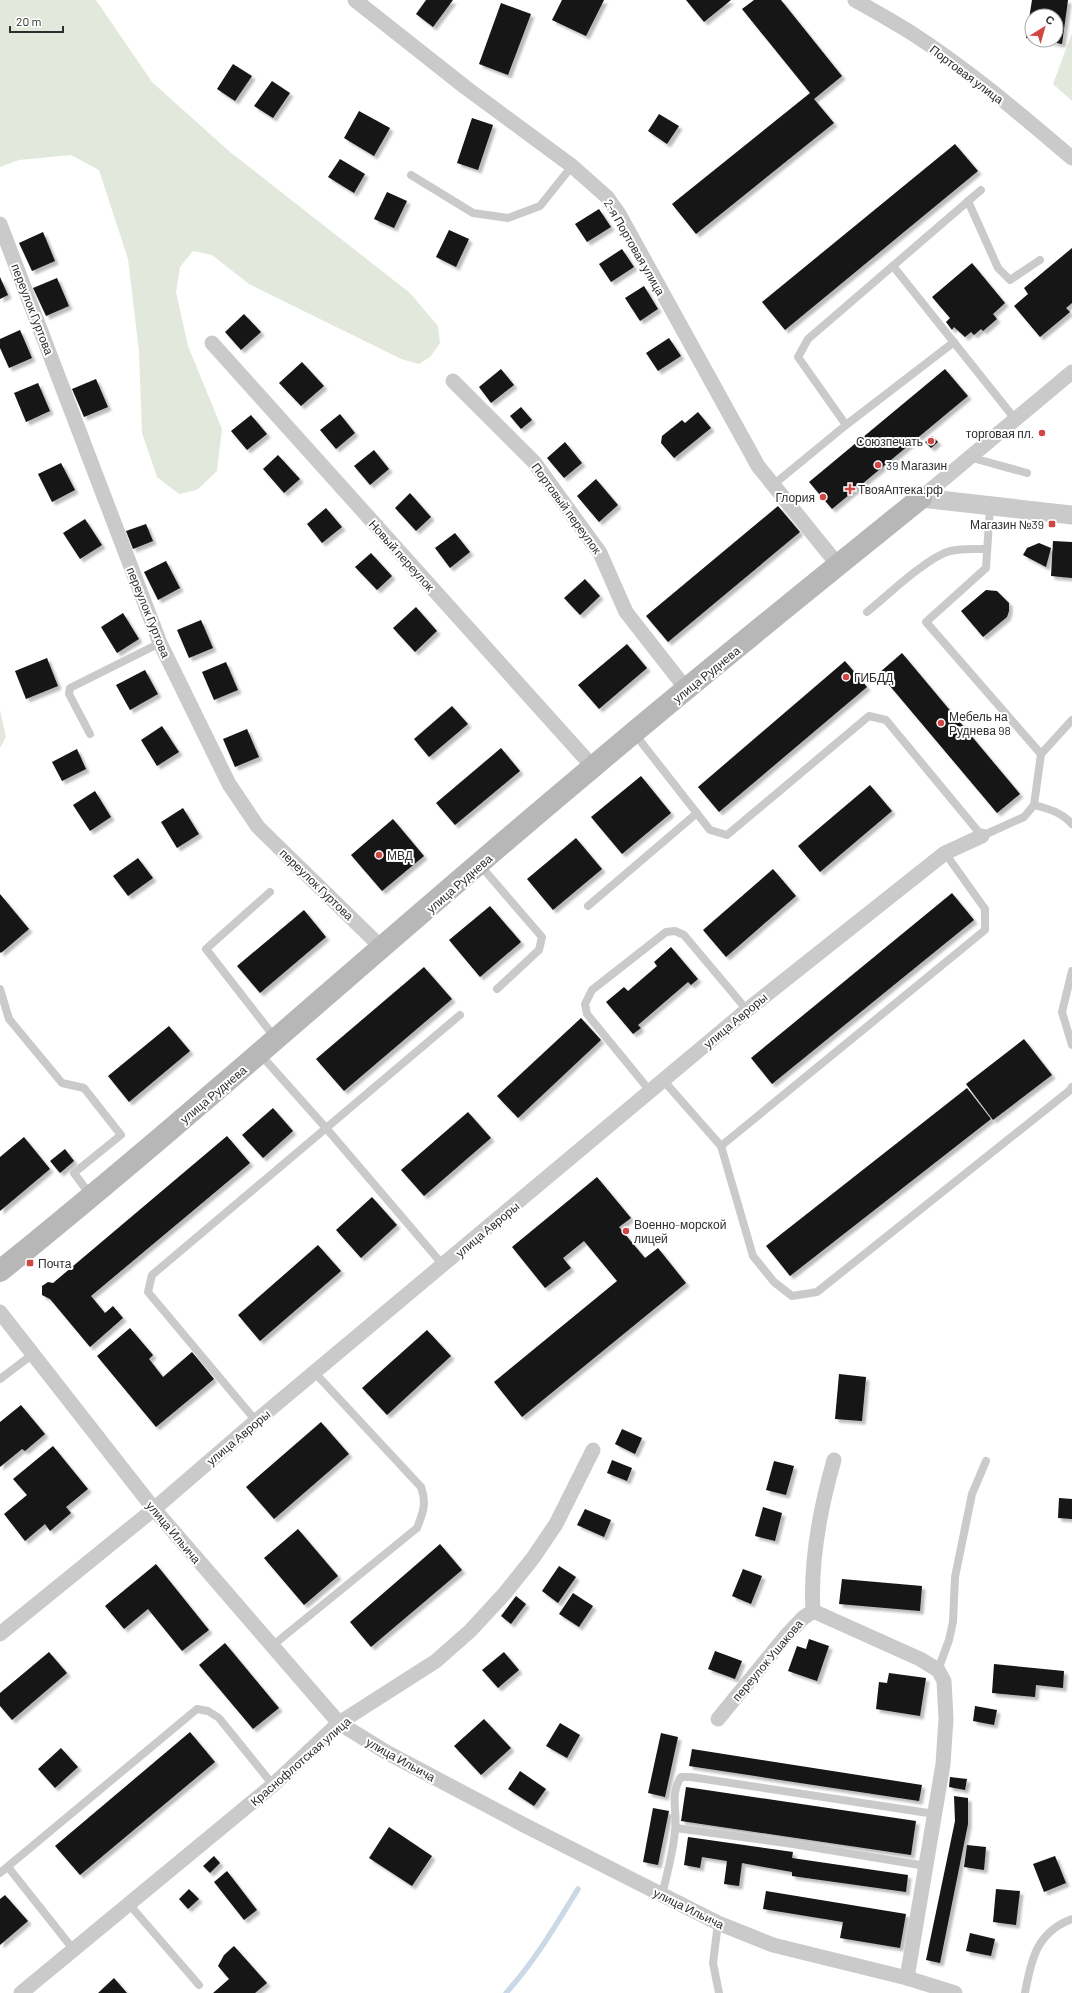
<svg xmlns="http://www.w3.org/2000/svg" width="1072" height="1993" font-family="Barlow,sans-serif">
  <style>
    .green { fill: #e2e9dc }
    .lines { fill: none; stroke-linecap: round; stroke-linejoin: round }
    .stream { stroke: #cbd9e7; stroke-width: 5.5 }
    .building { fill: #141414; filter: url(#shadow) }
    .service { stroke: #cacaca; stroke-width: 8 }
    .minor { stroke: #cacaca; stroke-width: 15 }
    .tertiary { stroke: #cacaca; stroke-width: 19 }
    .secondary { stroke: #b7b7b7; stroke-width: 22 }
    .poi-dot { fill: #cf4744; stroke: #fff; stroke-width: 1.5 }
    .labels { text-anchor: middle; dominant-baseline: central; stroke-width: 4; stroke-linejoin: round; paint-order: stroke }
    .street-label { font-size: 12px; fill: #2d2d2d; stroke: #fff }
    .poi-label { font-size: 12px; fill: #2d2d2d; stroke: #fff; text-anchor: start }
  </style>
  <defs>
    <filter id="shadow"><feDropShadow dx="3.5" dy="3.5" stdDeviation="1" flood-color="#0004"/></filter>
  </defs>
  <rect width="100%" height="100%" fill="#fff"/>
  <!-- green -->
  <g class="green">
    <polygon points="0,0 96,0 152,82 230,152 410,293 438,326 440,343 430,357 419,364 401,359 249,284 212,255 193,251 180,267 176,292 188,346 222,429 217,471 197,490 179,494 157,477 142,433 139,352 128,259 99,170 71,155 19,160 0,167"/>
    <polygon points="1072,33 1072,101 1053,84"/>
    <polygon points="0,710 6,737 0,748"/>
  </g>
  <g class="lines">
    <!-- stream -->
    <path class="stream" d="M506 1993C535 1961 556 1925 578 1889"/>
  </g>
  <!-- building -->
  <g class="building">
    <polygon points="426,0 453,0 433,27 416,14"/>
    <polygon points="562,0 604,0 586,36 552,20"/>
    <polygon points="686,0 731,0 704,22"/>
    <polygon points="754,0 781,0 842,76 814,99 834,123 696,234 672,204 810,93 742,9"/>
    <polygon points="1032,0 1068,0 1062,44 1044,41 1056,40 1056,16 1032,16 1032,39 1026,38"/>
    <polygon points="501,3 531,14 508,75 479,64"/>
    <polygon points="233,64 252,76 235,101 217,89"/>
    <polygon points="272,81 290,93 273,118 254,106"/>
    <polygon points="359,111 390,128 374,156 344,138"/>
    <polygon points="659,114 679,126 667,144 648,131"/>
    <polygon points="472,118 493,125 478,170 457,163"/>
    <polygon points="955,144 978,171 785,330 762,302"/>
    <polygon points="340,159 365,174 354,193 328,177"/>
    <polygon points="387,192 407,201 394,228 374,219"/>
    <polygon points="599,209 611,227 587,242 575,224"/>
    <polygon points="449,230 469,239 456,267 436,257"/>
    <polygon points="43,232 55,261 32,271 19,243"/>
    <polygon points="1072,248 1072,303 1066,308 1070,312 1040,337 1014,306 1028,294 1024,288"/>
    <polygon points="622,249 634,267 611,282 599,264"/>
    <polygon points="972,263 1005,303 993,314 997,319 983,331 981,329 974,335 971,332 965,337 954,327 952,330 946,322 950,318 932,297"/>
    <polygon points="0,277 8,295 0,299"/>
    <polygon points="57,278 69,306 46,316 33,288"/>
    <polygon points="644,286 658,309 640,321 625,298"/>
    <polygon points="244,314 261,332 241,350 225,332"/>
    <polygon points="20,330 32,358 9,368 0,348 0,339"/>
    <polygon points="669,338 681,356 658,371 646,353"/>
    <polygon points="302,362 324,386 301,406 279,383"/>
    <polygon points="501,369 514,385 491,403 479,387"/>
    <polygon points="945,369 968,396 832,509 809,482"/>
    <polygon points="96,379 108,407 84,417 72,389"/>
    <polygon points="38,383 50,411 26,422 14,393"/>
    <polygon points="521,407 532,420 521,429 510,416"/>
    <polygon points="698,412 711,428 674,458 661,443 662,436 682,420 685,423"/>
    <polygon points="340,414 355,433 336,449 320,430"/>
    <polygon points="251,415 267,434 247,450 231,431"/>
    <polygon points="932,436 938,442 931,448 925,442"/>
    <polygon points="565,442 582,463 564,478 547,458"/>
    <polygon points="374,450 389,469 370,485 354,466"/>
    <polygon points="278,455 300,479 284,493 263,469"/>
    <polygon points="61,463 75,490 52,502 38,474"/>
    <polygon points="596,479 618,505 599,522 577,496"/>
    <polygon points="410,493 431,517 416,531 395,508"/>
    <polygon points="778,506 800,532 668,642 646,616"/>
    <polygon points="326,508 342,527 322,543 307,524"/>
    <polygon points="85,519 102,545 80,559 63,533"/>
    <polygon points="146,524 153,541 133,549 126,531"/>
    <polygon points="455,533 470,552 450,568 435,548"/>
    <polygon points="1053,541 1072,542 1072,578 1051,576"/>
    <polygon points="1039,543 1051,548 1046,567 1023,555 1027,548"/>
    <polygon points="371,553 392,576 377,590 355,567"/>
    <polygon points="166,561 180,588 158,600 144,572"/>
    <polygon points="585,579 600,596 580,615 564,598"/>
    <polygon points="986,590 997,591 1009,603 1009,611 1007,617 983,637 961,611"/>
    <polygon points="416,607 437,631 415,652 393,628"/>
    <polygon points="123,613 139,639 117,653 101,627"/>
    <polygon points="201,620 213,648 189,658 177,630"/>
    <polygon points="627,644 647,668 599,709 578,685"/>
    <polygon points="902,653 1020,794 997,813 879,673"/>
    <polygon points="47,658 58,686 26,699 15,671"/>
    <polygon points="845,661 867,687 719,812 698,787"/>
    <polygon points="226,662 238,690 214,700 202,672"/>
    <polygon points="145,670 158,694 130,710 116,685"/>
    <polygon points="452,706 468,724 429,757 414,739"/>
    <polygon points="162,726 179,752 157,766 141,740"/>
    <polygon points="247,729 259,757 235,767 223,739"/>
    <polygon points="501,748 520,771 455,825 436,803"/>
    <polygon points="77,749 86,769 62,781 52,762"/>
    <polygon points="641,776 671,813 622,854 591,817"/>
    <polygon points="870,785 892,811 820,872 798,846"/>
    <polygon points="95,791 111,817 90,831 73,805"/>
    <polygon points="183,808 199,834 177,848 161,822"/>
    <polygon points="393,819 424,856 382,891 351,855"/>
    <polygon points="576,838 602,869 553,910 527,879"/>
    <polygon points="138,858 153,878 128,896 113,876"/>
    <polygon points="773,869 796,896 726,957 703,930"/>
    <polygon points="952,893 974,920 772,1084 751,1058"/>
    <polygon points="0,894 29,929 1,953 0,952"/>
    <polygon points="490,906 521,942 480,977 449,940"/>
    <polygon points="304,910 326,937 260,993 237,966"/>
    <polygon points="671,947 698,979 691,985 688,982 638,1025 641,1028 633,1034 606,1002 624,987 628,991 657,966 654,962"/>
    <polygon points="424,967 452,999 344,1091 316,1059"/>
    <polygon points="581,1018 601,1040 518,1118 497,1096"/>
    <polygon points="169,1026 190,1051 129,1102 108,1076"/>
    <polygon points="1024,1039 1052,1075 993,1120 966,1084"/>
    <polygon points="967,1088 991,1119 790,1276 766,1246"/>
    <polygon points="273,1108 293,1131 263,1158 242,1135"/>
    <polygon points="468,1112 491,1138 424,1196 401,1170"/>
    <polygon points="227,1136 250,1163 91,1296 105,1313 113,1306 123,1318 90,1347 50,1299 42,1295 42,1286 48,1282 53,1283"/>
    <polygon points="24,1137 50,1169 0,1211 0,1157"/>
    <polygon points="65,1149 74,1161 60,1173 50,1161"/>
    <polygon points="597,1177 631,1218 619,1227 645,1258 658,1248 686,1283 522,1417 494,1382 617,1281 584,1241 563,1258 571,1268 545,1288 512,1247"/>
    <polygon points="372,1197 397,1225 361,1258 336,1230"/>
    <polygon points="318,1245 341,1271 260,1341 238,1315"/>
    <polygon points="130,1328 153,1355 149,1359 163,1377 192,1352 214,1379 156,1427 97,1356"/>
    <polygon points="427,1330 451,1356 387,1415 362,1388"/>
    <polygon points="839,1374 866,1377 862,1421 835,1419"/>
    <polygon points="21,1405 45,1434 25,1451 22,1449 0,1467 0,1422"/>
    <polygon points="321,1422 349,1454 274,1519 246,1487"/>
    <polygon points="622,1429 642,1438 635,1454 615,1444"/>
    <polygon points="53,1446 88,1489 66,1507 71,1513 50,1531 45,1524 25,1541 4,1514 27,1495 13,1479"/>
    <polygon points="612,1460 632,1468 627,1481 607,1473"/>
    <polygon points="774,1461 794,1466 786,1495 766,1490"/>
    <polygon points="1059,1498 1072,1499 1072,1519 1058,1518"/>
    <polygon points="763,1507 782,1513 775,1541 755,1536"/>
    <polygon points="585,1509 611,1520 604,1537 577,1525"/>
    <polygon points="298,1529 338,1576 304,1605 264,1558"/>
    <polygon points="440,1544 462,1570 371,1647 350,1622"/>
    <polygon points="156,1564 209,1630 182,1651 148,1609 124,1629 105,1606"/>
    <polygon points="559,1566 576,1577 558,1603 542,1591"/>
    <polygon points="743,1569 762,1576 751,1604 732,1596"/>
    <polygon points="842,1579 922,1586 920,1611 839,1604"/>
    <polygon points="573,1593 593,1606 579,1627 559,1614"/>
    <polygon points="516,1596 526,1604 511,1624 501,1616"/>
    <polygon points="809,1639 829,1646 817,1681 788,1671 797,1646 806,1649"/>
    <polygon points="225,1643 279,1708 253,1729 199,1665"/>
    <polygon points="715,1651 742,1661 735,1679 708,1669"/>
    <polygon points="49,1652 67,1673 12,1720 0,1706 0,1693"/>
    <polygon points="504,1652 519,1670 498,1688 482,1670"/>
    <polygon points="994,1664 1064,1671 1063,1688 1036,1685 1035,1697 992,1693"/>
    <polygon points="889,1673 926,1678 920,1716 876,1709 879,1682 887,1683"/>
    <polygon points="975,1706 997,1710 994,1725 973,1721"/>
    <polygon points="484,1719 511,1748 481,1775 454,1746"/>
    <polygon points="560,1723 580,1735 567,1758 546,1746"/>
    <polygon points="190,1732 215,1762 80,1875 55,1846"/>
    <polygon points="661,1733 678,1737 665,1797 648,1793"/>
    <polygon points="61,1748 78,1767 55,1788 38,1769"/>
    <polygon points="692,1749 922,1785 919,1801 689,1766"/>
    <polygon points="520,1771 546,1789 534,1806 508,1789"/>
    <polygon points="950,1777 967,1779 965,1790 949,1787"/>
    <polygon points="686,1787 916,1821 911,1855 681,1821"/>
    <polygon points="954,1796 968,1798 968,1824 940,1963 926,1960 955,1821"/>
    <polygon points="653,1808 669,1811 658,1865 643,1862"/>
    <polygon points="389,1827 432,1856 412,1886 369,1858"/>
    <polygon points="688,1837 793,1852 792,1858 908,1875 906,1892 792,1876 792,1872 742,1863 739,1886 724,1884 727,1861 702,1857 700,1868 684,1865"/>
    <polygon points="967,1845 986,1847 984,1870 964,1867"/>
    <polygon points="214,1856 220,1863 210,1873 203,1866"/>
    <polygon points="1055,1856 1066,1883 1044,1892 1033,1864"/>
    <polygon points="227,1871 257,1910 244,1920 214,1882"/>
    <polygon points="189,1889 199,1899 188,1909 179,1899"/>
    <polygon points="996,1889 1020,1891 1016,1925 993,1922"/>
    <polygon points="766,1891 906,1914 900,1948 840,1938 843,1922 763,1909"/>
    <polygon points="5,1895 28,1921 0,1945 0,1899"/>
    <polygon points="970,1933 995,1939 991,1956 966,1951"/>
    <polygon points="234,1946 267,1983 255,1993 213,1993 229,1979 218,1966 224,1955"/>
    <polygon points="114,1978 127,1993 98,1993"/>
  </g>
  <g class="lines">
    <!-- service -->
    <g class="service">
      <polyline points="411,175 473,213 508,218 540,206 572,166"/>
      <polyline points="968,201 998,268 1010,280 1040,260"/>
      <polyline points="893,266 1015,419"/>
      <polyline points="846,425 798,357 808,339 981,190"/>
      <polyline points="969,457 1027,473"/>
      <polyline points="773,485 846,425 954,342"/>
      <polyline points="990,507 986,568 926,622 1041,754"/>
      <path d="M867 612C887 596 926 558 950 551 962 548 974 549 987 549"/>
      <polyline points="634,733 710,830 727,835 869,716 886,720 982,836 1024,817 1034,805 1041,754 1072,720"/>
      <polyline points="90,734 69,694 70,688 160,643"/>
      <path d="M1034 805C1049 809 1061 812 1072 824"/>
      <polyline points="480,865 542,937 539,950 497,989"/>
      <polyline points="270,892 206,949 276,1039"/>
      <polyline points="588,906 697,813"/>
      <polyline points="1072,971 1062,1012 1072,1045"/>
      <polyline points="0,989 9,1019 62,1083 84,1088 121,1135 74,1173 91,1196"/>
      <polyline points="260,1054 326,1128 443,1265"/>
      <polyline points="663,1080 721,1146 985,930 985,909 945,853"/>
      <polyline points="650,1091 587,1014 585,1004 592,990 666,932 675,931 684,935 747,1010"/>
      <polyline points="721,1146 753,1256 774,1282 792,1296 817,1292 1069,1091 1072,1087"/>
      <polyline points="0,1379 33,1354"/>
      <polyline points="256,1421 148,1292 152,1275 460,1015"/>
      <path d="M272 1646 417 1528C423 1513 427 1503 421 1487L315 1373"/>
      <polyline points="938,1670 949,1640 953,1622 955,1577 972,1494 986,1461"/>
      <polyline points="676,1828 793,1844 926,1866"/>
      <polyline points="8,1867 73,1949"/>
      <polyline points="0,1873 197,1709 208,1711 219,1718 273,1785"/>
      <path d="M662 1895C667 1874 673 1853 675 1831 678 1812 669 1795 681 1777H691L935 1814"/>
      <polyline points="128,1903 199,1985"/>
      <polyline points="718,1923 713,1963 719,1993"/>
      <path d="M1025 1993C1031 1959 1037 1932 1072 1919"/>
    </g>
    <!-- minor -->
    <g class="minor">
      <polyline points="355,0 465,87 572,166 607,197 619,214 758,466 838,565"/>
      <path d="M855 0C874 11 894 22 913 34 969 70 1021 115 1072 158"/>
      <polyline points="0,224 160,643 229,784 258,827 382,948"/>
      <polyline points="212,343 593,767"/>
      <polyline points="453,381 534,462 600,553 626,612 687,690"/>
      <polyline points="921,498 1072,372"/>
      <polyline points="0,1312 154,1509 339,1723 386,1752 524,1825 718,1923 773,1945 907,1978 955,1993"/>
      <polyline points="813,1611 920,1659 938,1670 944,1681 946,1719 943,1764 907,1978"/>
      <polyline points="0,1634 154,1509 256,1421 747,1010 945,853 982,836"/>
      <path d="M718 1719 786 1636 803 1618 813 1611C810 1560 820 1509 834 1460"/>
      <polyline points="21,1993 273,1785 339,1723 436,1661 470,1631 505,1593 533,1558 556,1524 593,1450"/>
    </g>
    <!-- tertiary -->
    <polyline class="tertiary" points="921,498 1072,515"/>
    <!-- secondary -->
    <path class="secondary" d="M0 1271C202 1108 394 933 594 766 701 675 811 587 921 498"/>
  </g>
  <!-- markers -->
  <g class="poi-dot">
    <circle cx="1042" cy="433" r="4"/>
    <circle cx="931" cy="441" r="4"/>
    <circle cx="878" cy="465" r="4"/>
    <path d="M848 483h4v4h4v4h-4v4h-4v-4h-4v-4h4z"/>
    <circle cx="823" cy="497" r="4"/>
    <rect x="1048" y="520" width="8" height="8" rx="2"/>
    <circle cx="846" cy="677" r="4"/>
    <circle cx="941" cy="723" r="4"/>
    <circle cx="379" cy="855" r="4"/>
    <circle cx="626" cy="1231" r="4"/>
    <rect x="26" y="1259" width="8" height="8" rx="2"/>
  </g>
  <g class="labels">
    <!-- street labels -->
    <g class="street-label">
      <text transform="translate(967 74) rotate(37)">Портовая улица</text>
      <text transform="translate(635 247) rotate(60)">2-я Портовая улица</text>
      <text transform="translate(33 309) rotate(69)">переулок Гуртова</text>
      <text transform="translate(567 508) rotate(54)">Портовый переулок</text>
      <text transform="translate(402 555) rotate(48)">Новый переулок</text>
      <text transform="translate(149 612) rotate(68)">переулок Гуртова</text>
      <text transform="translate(706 674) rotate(-39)">улица Руднева</text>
      <text transform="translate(459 883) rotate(-41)">улица Руднева</text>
      <text transform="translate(317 884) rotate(44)">переулок Гуртова</text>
      <text transform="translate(735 1020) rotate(-40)">улица Авроры</text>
      <text transform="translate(213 1094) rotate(-40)">улица Руднева</text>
      <text transform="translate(487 1229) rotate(-40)">улица Авроры</text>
      <text transform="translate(238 1437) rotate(-40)">улица Авроры</text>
      <text transform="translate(174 1532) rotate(50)">улица Ильича</text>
      <text transform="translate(767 1660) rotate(-50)">переулок Ушакова</text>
      <text transform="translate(401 1759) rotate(29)">улица Ильича</text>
      <text transform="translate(300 1761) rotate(-41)">Краснофлотская улица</text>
      <text transform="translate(689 1908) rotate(26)">улица Ильича</text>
    </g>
    <!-- poi labels -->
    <g class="poi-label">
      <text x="1034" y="433" text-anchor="end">торговая пл.</text>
      <text x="923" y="441" text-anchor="end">Союзпечать</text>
      <text x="886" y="465">39 Магазин</text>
      <text x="858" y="489">ТвояАптека.рф</text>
      <text x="815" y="497" text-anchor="end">Глория</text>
      <text x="1044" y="524" text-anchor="end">Магазин №39</text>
      <text x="854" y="677">ГИБДД</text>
      <text x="949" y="716">Мебель на<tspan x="949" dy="14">Руднева 98</tspan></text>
      <text x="387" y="855">МВД</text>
      <text x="634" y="1224">Военно-морской<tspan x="634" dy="14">лицей</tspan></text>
      <text x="38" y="1263">Почта</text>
    </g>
  </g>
  <!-- north arrow -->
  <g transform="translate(1044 28) rotate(37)"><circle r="19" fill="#ffffff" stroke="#ababab"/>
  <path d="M0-3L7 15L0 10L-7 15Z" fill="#cf4744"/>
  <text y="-6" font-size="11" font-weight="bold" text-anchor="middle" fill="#2d2d2d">С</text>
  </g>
  <!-- scale -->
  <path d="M10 26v6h53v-6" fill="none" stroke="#2d2d2d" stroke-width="2"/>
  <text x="16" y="26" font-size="12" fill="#2d2d2d" stroke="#ffffff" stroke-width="3" paint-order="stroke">20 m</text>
</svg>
